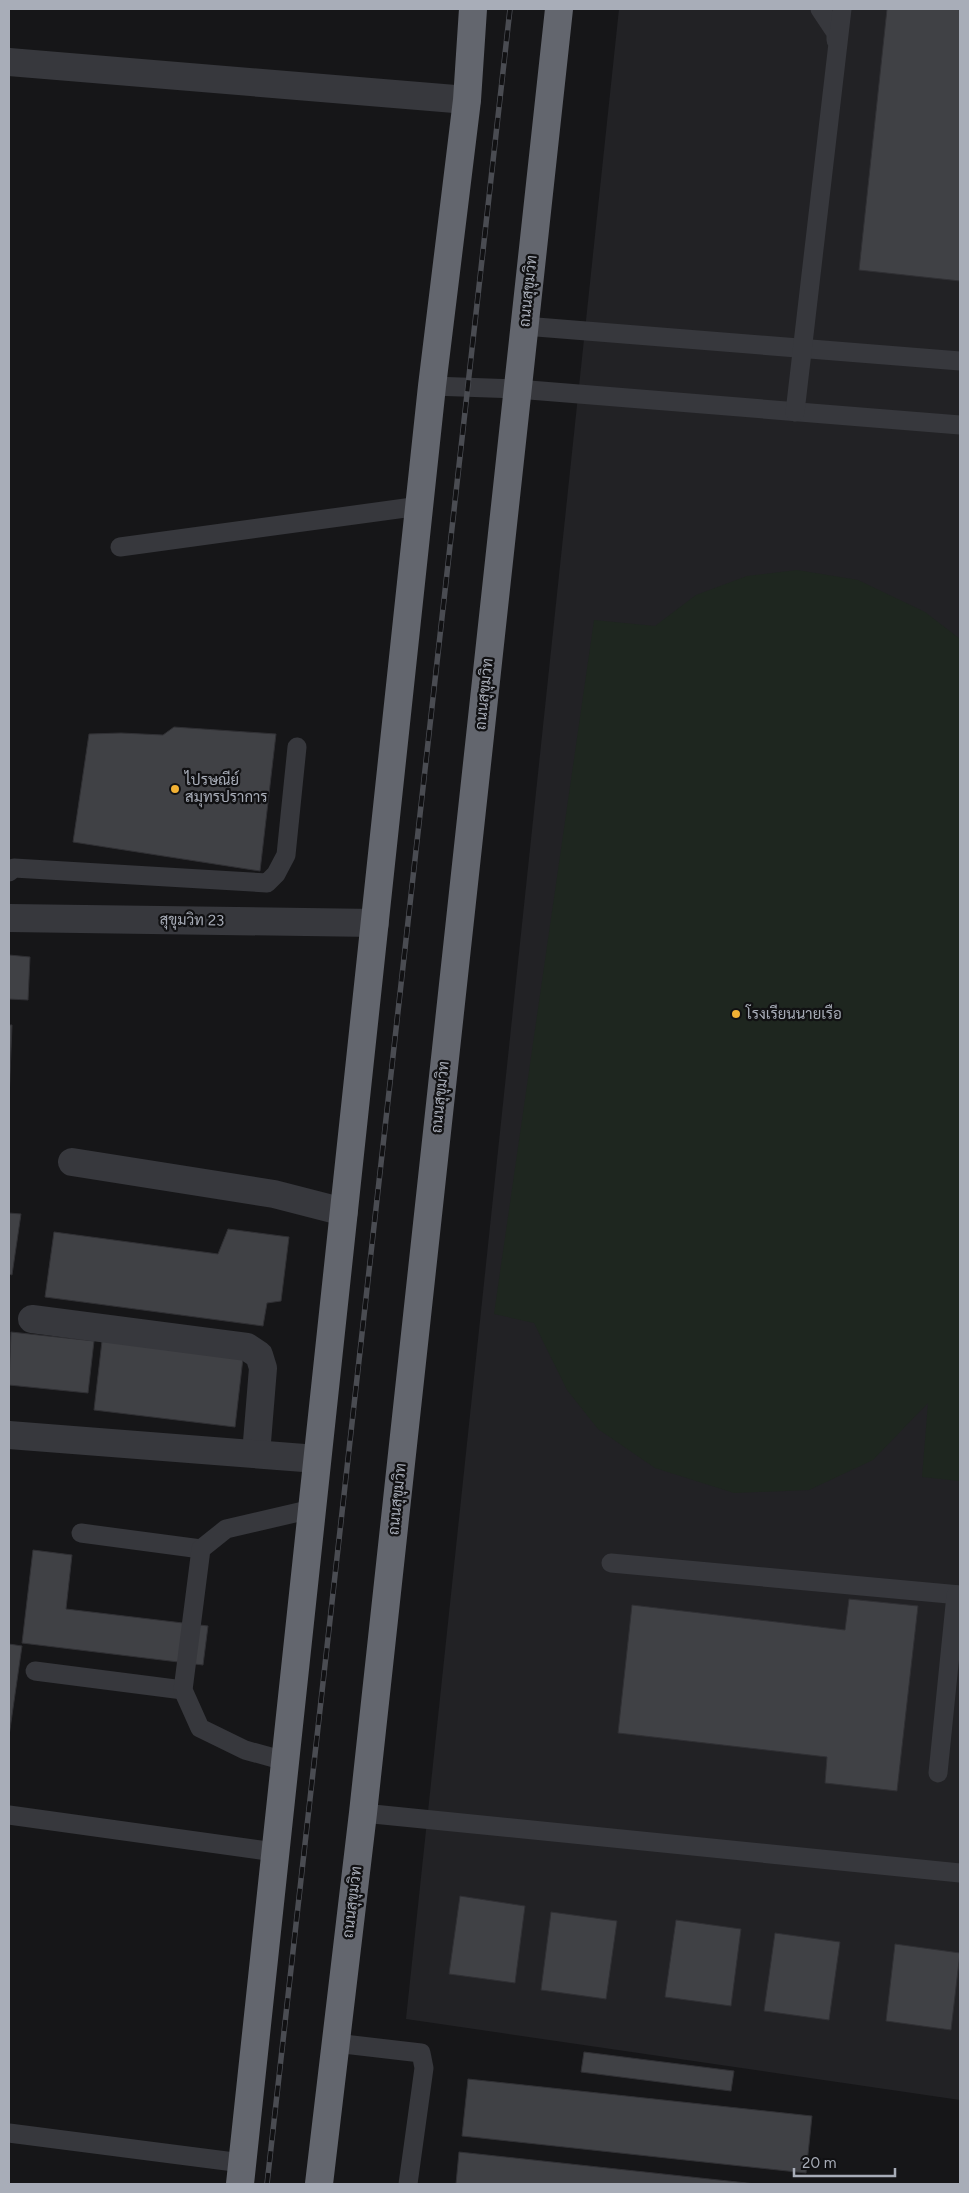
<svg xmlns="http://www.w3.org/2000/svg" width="969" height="2193" font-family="Figtree,Sarabun,sans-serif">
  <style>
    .built { fill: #222225 }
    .green { fill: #1e261f }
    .building { fill: #404145; stroke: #303034 }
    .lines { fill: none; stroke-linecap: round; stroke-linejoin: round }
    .lane { stroke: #37383d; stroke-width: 19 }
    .street { stroke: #37383d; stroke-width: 28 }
    .highway { stroke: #63666e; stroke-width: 28 }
    .rail-casing { stroke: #4a4c52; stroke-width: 5.5 }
    .rail { stroke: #111113; stroke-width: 4; stroke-dasharray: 11; stroke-linecap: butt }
    .poi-dot { fill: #f2b134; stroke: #111113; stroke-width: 2 }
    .labels { text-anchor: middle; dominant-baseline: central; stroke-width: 4.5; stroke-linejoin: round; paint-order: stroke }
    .street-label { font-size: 15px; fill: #a8adb8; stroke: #111113 }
    .poi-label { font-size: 15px; fill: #a8adb8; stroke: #111113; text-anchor: start }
  </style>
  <rect width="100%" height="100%" fill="#161618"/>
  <!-- built -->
  <polygon class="built" points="619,9 960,9 960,2100 406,2019"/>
  <!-- green -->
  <polygon class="green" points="797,570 858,580 925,612 960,639 960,1481 922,1477 928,1403 873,1460 809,1490 734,1493 655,1468 598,1429 567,1390 534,1323 494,1314 594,620 655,626 696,595 747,576"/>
  <!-- building -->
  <g class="building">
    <polygon points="887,9 960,9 960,281 859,270"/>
    <polygon points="174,727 276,734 260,871 73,842 89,734 121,733 163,735"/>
    <polygon points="9,955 30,957 28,1000 9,999"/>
    <polygon points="9,1025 12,1025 9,1101"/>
    <polygon points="9,1213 21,1214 12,1275 9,1274"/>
    <polygon points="228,1229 289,1237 281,1301 267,1303 263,1326 45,1297 54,1232 218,1254"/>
    <polygon points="11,1332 94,1341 88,1393 9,1385"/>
    <polygon points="102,1341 243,1358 235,1427 94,1410"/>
    <polygon points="33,1550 72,1555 66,1609 208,1626 203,1665 22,1643"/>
    <polygon points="849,1599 918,1606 897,1791 825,1783 827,1757 618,1733 632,1605 845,1630"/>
    <polygon points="9,1644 22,1646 9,1736"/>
    <polygon points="460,1896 525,1906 515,1983 449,1974"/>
    <polygon points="551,1912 617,1921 606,1999 541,1990"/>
    <polygon points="676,1920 741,1929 731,2006 665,1997"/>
    <polygon points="775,1933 840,1942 829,2020 764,2011"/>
    <polygon points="895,1944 960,1953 951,2030 886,2021"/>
    <polygon points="584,2052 734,2071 731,2091 581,2072"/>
    <polygon points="468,2079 812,2116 806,2173 462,2136"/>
    <polygon points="459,2152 756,2184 456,2184"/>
  </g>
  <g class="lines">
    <!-- lane -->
    <g class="lane">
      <polyline points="820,9 836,33 836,40"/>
      <polyline points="524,326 960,361"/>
      <polyline points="432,386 517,389 960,425"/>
      <polyline points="795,412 842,9"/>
      <polyline points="120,547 420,506"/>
      <polyline points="9,872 14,868 267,883 276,874 286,855 297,747"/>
      <polyline points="81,1533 201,1549"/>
      <polyline points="611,1563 960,1595"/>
      <polyline points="35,1671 183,1690"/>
      <polyline points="285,1761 245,1750 200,1728 183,1690 201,1549 226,1529 312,1509"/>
      <polyline points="938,1773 956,1595"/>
      <polyline points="363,1813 960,1873"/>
      <polyline points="9,1815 275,1852"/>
      <polyline points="335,2043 421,2053 424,2068 408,2184"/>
      <polyline points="9,2133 242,2163"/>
    </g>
    <!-- street -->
    <g class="street">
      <polyline points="9,62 467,100"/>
      <polyline points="9,918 375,923"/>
      <polyline points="72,1162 274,1194 344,1212"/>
      <polyline points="32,1319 247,1347 259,1355 263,1368 256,1454"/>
      <polyline points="9,1435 317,1459"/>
    </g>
    <!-- highway -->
    <g class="highway">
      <polyline points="240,2184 432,386 467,100 473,9"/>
      <polyline points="319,2184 363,1813 559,9"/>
    </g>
    <defs>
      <polyline id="rail" points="267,2184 510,9"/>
    </defs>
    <!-- rail casing -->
    <use href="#rail" class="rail-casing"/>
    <!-- rail -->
    <use href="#rail" class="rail"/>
  </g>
  <!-- markers -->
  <g class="poi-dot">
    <circle cx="175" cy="789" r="5"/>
    <circle cx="736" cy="1014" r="5"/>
  </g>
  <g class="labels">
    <!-- street labels -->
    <g class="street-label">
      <text transform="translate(528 291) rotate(-84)">ถนนสุขุมวิท</text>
      <text transform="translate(484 694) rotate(-84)">ถนนสุขุมวิท</text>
      <text transform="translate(192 920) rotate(1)">สุขุมวิท 23</text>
      <text transform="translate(440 1097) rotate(-84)">ถนนสุขุมวิท</text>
      <text transform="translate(397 1499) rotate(-84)">ถนนสุขุมวิท</text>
      <text transform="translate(352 1902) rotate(-83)">ถนนสุขุมวิท</text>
    </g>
    <!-- poi labels -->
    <g class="poi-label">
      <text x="185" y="780">ไปรษณีย์<tspan x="185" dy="17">สมุทรปราการ</tspan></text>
      <text x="746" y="1014">โรงเรียนนายเรือ</text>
    </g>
  </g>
  <!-- border -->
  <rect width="969" height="2193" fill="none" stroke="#a8adb8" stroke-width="20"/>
  <!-- scale -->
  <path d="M794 2168v8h101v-8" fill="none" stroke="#a8adb8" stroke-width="2.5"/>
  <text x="802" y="2168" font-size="15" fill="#a8adb8" stroke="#111113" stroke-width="4" paint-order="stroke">20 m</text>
</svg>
